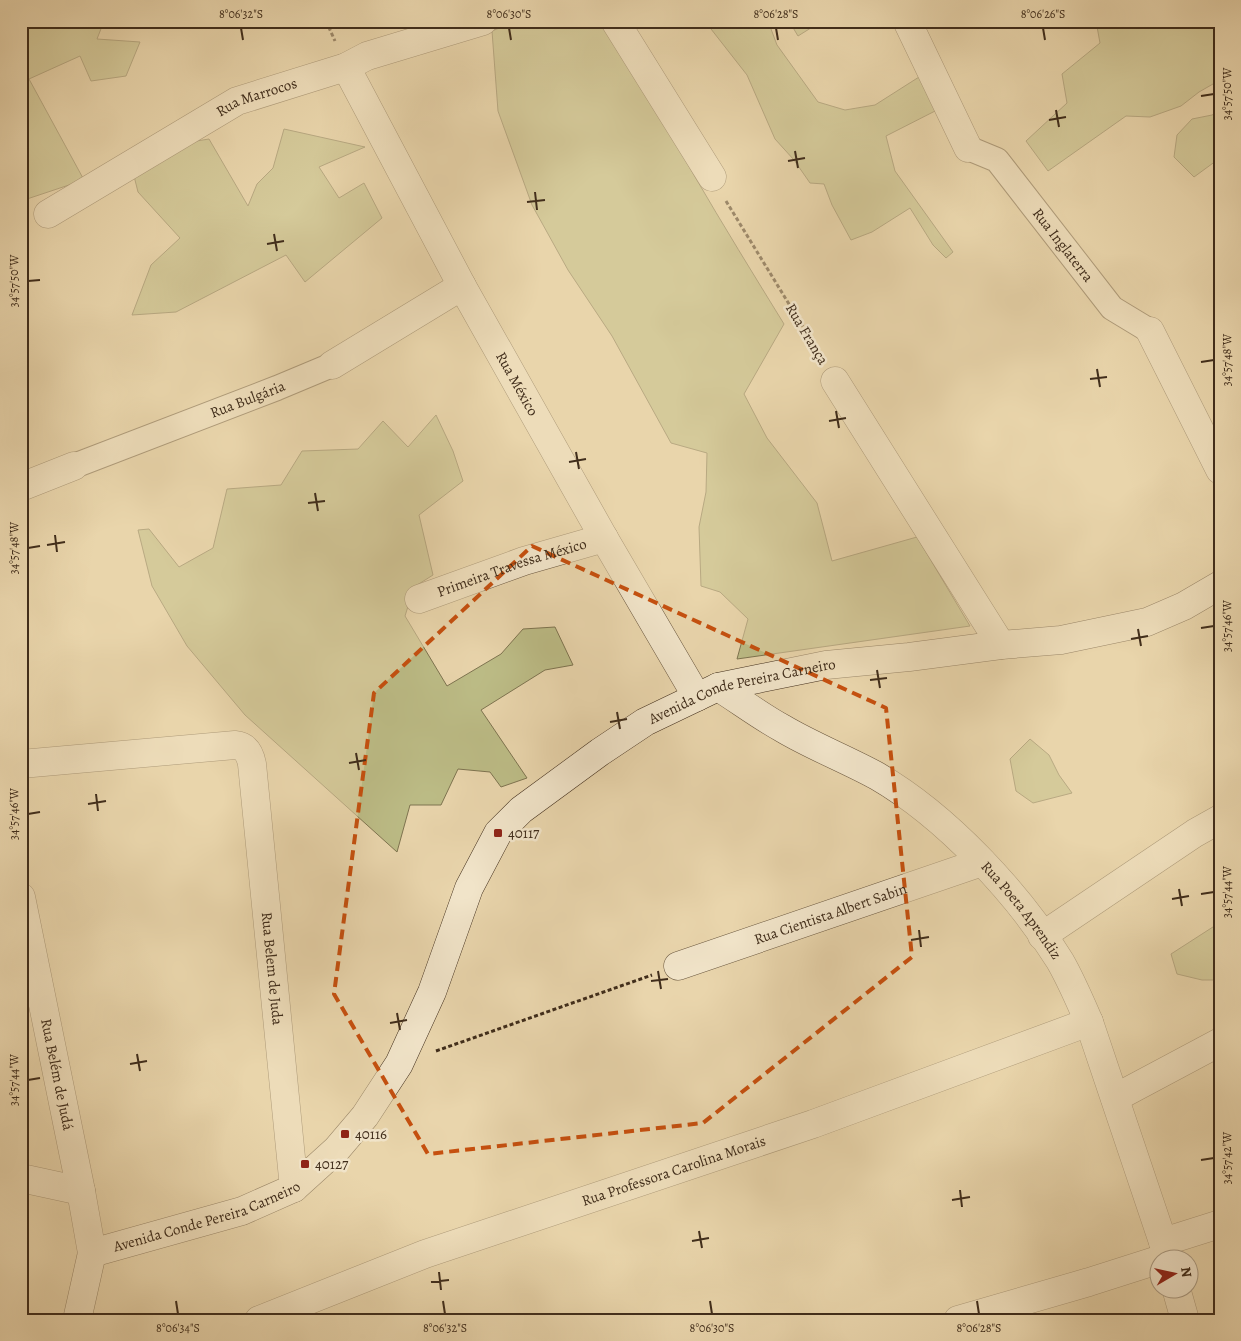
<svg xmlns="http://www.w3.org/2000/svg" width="1241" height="1341" font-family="Alegreya,serif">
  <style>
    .green { fill: #bcbc86; stroke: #7e7450 }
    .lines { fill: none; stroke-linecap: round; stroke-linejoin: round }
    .pedestrian-casing { stroke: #6a573f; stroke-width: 26 }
    .minor-casing { stroke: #6a573f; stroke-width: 29 }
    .tertiary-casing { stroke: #6a573f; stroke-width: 29 }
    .secondary-casing { stroke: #402d1b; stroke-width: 29 }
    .path { stroke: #402d1b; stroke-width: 3; stroke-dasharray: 4 2.5; stroke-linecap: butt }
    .pedestrian { stroke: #f1e4c9; stroke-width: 24 }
    .minor { stroke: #f1e4c9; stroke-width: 28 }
    .tertiary { stroke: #f1e4c9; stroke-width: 28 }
    .secondary { stroke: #f1e4c9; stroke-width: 28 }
    .marked { fill: none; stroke: #c6500f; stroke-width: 4; stroke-dasharray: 10 6; stroke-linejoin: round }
    .ticks { fill: none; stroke: #402d1b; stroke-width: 2 }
    .poi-dot { fill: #8f2418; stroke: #f1e4c9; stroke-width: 2 }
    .labels { text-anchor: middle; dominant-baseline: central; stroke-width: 5; stroke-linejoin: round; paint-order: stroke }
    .street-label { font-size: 15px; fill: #402d1b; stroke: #f1e4c9 }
    .poi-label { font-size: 15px; fill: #402d1b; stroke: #f1e4c9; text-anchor: start }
    .neatline { fill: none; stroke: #402d1b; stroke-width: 2 }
    .ticks-label { font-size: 12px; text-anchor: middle; fill: #402d1b }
  </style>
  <rect width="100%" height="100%" fill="#e9d5ac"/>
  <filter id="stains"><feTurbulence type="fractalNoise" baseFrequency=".004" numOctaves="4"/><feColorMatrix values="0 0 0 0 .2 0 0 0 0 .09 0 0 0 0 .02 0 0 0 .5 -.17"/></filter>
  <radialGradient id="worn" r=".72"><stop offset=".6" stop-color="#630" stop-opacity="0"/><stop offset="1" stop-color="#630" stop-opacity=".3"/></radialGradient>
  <!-- green -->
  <g class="green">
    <polygon points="21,21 104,21 97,39 140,42 126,76 91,81 80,56 29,79 84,180 21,201"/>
    <path d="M516 21H611C662 126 723 225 784 324L744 394 767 438 817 503 832 561 917 537 970 626 737 659 748 619 720 592 701 586 699 527 706 492 707 453 671 443 612 336 568 270 532 205 498 111 492 31Z"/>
    <polygon points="733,21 768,21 777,45 818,102 845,110 875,105 930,70 939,109 886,136 895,171 953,252 946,258 933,245 910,208 872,232 851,240 832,205 824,184 810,183 794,160 775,139 747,75 711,29"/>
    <polygon points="789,21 822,21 798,36"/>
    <polygon points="1096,21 1220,21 1220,80 1199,92 1181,106 1150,117 1126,116 1048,171 1026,141 1067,103 1062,74 1100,43"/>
    <polygon points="1220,111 1220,158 1194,177 1174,157 1177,135 1192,119 1212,115"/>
    <polygon points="284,129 365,147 319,167 339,198 364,183 382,218 305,282 286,255 176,312 132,315 151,265 180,238 138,192 128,152 209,139 248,206 257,184 273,168"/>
    <polygon points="436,415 453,451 463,481 419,515 433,575 414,587 405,616 447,686 501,654 523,629 555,627 573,665 545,670 481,710 527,778 501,787 490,772 458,769 441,805 410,805 397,852 245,715 187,646 152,586 138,530 149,529 179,567 213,548 227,489 281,485 302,451 358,449 383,421 408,447"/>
    <polygon points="1030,739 1049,755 1059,775 1072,793 1033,803 1016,791 1010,759"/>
    <polygon points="1216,925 1220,939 1220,980 1202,980 1177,974 1171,954"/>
  </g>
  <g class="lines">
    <defs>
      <g id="pedestrian">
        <path id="s1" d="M968 148 997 160 1112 308 1150 331"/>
        <path id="s2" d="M74 466 277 388 332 365"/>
      </g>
      <g id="minor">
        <polyline points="615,21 712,177"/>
        <polyline points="907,21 968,148"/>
        <path id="s3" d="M346 67 462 286 604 538 697 697"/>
        <path id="s4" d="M48 214 237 101 346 67 367 56 483 21"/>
        <polyline points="1150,331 1220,470"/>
        <polyline points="332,365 462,286"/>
        <polyline points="835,381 1001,645"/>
        <polyline points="21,487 74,466"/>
        <path id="s5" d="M419 599 524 561 604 538"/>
        <path id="s6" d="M21 764 235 745C246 746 250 754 252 764L294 1188"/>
        <polyline points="1042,936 1195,833 1220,819"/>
        <path id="s7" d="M678 966 982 862"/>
        <polyline points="1115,1098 1220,1042"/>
        <polyline points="21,1178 81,1191"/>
        <polyline points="1163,1242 1220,1224"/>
        <path id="s8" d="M259 1320 425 1254 813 1124 1089 1022"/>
        <polyline points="958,1320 1089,1282 1158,1260"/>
      </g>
      <g id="tertiary">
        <path id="s9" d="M718 687C739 700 760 716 782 728 812 746 846 759 877 776 946 816 1018 893 1060 961 1071 980 1080 1001 1089 1022L1163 1242 1167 1258"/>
        <path id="s10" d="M21 897 81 1191 92 1253"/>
        <polyline points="1176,1288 1185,1320"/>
      </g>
      <g id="secondary">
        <path id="s11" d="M77 1320 92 1253 242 1211 294 1188 337 1149 365 1116 399 1064 432 992 469 888 498 833 521 810 600 752 645 722 718 687 826 665 909 657 1001 645 1061 640 1147 622 1184 606 1220 585"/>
      </g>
    </defs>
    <!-- pedestrian casing -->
    <use href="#pedestrian" class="pedestrian-casing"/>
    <!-- minor casing -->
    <use href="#minor" class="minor-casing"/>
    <!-- tertiary casing -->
    <use href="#tertiary" class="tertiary-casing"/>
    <!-- secondary casing -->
    <use href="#secondary" class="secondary-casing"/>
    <!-- path -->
    <g class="path">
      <polyline points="326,21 335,41"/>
      <polyline points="726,201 822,358"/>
      <polyline points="436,1051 652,975"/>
    </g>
    <!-- pedestrian -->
    <use href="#pedestrian" class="pedestrian"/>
    <!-- minor -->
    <use href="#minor" class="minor"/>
    <!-- tertiary -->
    <use href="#tertiary" class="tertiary"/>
    <!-- secondary -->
    <use href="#secondary" class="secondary"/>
  </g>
  <!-- marked area -->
  <path d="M0 0H1241V1341H0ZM532 546 886 708 912 957 703 1123 428 1154 334 994 374 693Z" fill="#e9d5ac" fill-opacity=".55" fill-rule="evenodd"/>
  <path class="marked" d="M532 546 886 708 912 957 703 1123 428 1154 334 994 374 693Z"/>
  <!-- ticks -->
  <path class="ticks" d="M241 28 243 40M509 28 511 40M776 28 778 40M1043 28 1045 40M1201 96 1214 94M1056 110 1059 127M1049 120 1066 117M795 151 798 168M788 161 805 158M535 192 537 210M527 202 545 200M274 234 277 251M267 244 284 241M28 281 40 280M1201 362 1214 360M1097 369 1100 387M1090 379 1107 377M836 411 839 428M829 421 846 418M576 452 579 469M569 462 586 459M315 493 318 511M308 503 325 501M55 535 57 552M47 545 65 542M28 548 40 546M1201 628 1214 626M1138 629 1141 646M1131 639 1148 636M877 670 880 688M870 680 887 678M617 712 620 729M610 722 627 719M356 753 359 770M349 763 366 760M96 794 98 811M88 804 106 801M28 814 40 812M1179 889 1182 906M1201 894 1214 892M1172 899 1189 896M919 930 921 947M911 940 929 937M658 971 661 989M651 981 668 979M397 1013 400 1030M390 1023 407 1020M137 1054 140 1071M130 1064 147 1061M28 1080 40 1078M1201 1160 1214 1158M960 1190 962 1207M952 1200 970 1197M699 1231 702 1248M692 1241 709 1238M439 1272 441 1290M431 1282 449 1280M176 1301 178 1314M443 1301 445 1314M710 1301 712 1314M977 1301 979 1314"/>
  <!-- markers -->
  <g class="poi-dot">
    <rect x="493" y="828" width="10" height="10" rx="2.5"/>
    <rect x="340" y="1129" width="10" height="10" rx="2.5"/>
    <rect x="300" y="1159" width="10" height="10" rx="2.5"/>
  </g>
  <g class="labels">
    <!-- street labels -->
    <g class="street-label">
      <text stroke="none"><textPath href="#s4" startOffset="240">Rua Marrocos</textPath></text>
      <text stroke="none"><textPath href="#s1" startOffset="139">Rua Inglaterra</textPath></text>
      <text transform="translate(807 334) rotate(59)">Rua França</text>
      <text stroke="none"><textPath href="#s3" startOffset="360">Rua México</textPath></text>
      <text stroke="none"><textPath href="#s2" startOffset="186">Rua Bulgária</textPath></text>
      <text stroke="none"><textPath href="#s5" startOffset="98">Primeira Travessa México</textPath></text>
      <text stroke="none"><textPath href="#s11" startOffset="984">Avenida Conde Pereira Carneiro</textPath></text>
      <text stroke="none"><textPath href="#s9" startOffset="381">Rua Poeta Aprendiz</textPath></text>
      <text stroke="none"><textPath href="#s7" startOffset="161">Rua Cientista Albert Sabin</textPath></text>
      <text stroke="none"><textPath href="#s6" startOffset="448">Rua Belem de Juda</textPath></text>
      <text stroke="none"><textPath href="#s10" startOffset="181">Rua Belém de Judá</textPath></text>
      <text stroke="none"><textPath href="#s8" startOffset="441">Rua Professora Carolina Morais</textPath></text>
      <text stroke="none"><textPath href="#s11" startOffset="189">Avenida Conde Pereira Carneiro</textPath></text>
    </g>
    <!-- poi labels -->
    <g class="poi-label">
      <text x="508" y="833">40117</text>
      <text x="355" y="1134">40116</text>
      <text x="315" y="1164">40127</text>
    </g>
  </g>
  <!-- margin -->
  <rect width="1241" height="1341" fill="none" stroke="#e9d5ac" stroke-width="55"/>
  <!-- north arrow -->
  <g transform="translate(1174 1274) rotate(81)"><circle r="24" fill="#f1e4c9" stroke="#aa9b83"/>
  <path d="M0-4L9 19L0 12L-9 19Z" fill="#8f2418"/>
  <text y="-8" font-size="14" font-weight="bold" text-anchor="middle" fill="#402d1b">N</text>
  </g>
  <rect x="28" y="28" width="1186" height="1286" class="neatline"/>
  <g class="ticks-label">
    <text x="241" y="18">8°06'32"S</text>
    <text x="509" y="18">8°06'30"S</text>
    <text x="776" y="18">8°06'28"S</text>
    <text x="1043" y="18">8°06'26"S</text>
    <text transform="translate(1227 94) rotate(-90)" y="4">34°57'50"W</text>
    <text transform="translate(14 281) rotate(-90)" y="4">34°57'50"W</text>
    <text transform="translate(1227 360) rotate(-90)" y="4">34°57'48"W</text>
    <text transform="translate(14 548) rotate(-90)" y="4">34°57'48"W</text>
    <text transform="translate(1227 626) rotate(-90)" y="4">34°57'46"W</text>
    <text transform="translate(14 814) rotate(-90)" y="4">34°57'46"W</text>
    <text transform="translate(1227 892) rotate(-90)" y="4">34°57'44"W</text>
    <text transform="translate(14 1080) rotate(-90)" y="4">34°57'44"W</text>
    <text transform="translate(1227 1158) rotate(-90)" y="4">34°57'42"W</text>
    <text x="178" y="1332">8°06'34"S</text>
    <text x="445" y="1332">8°06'32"S</text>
    <text x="712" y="1332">8°06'30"S</text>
    <text x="979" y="1332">8°06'28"S</text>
  </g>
  <rect width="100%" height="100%" filter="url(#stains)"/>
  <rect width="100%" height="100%" fill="url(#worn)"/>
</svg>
